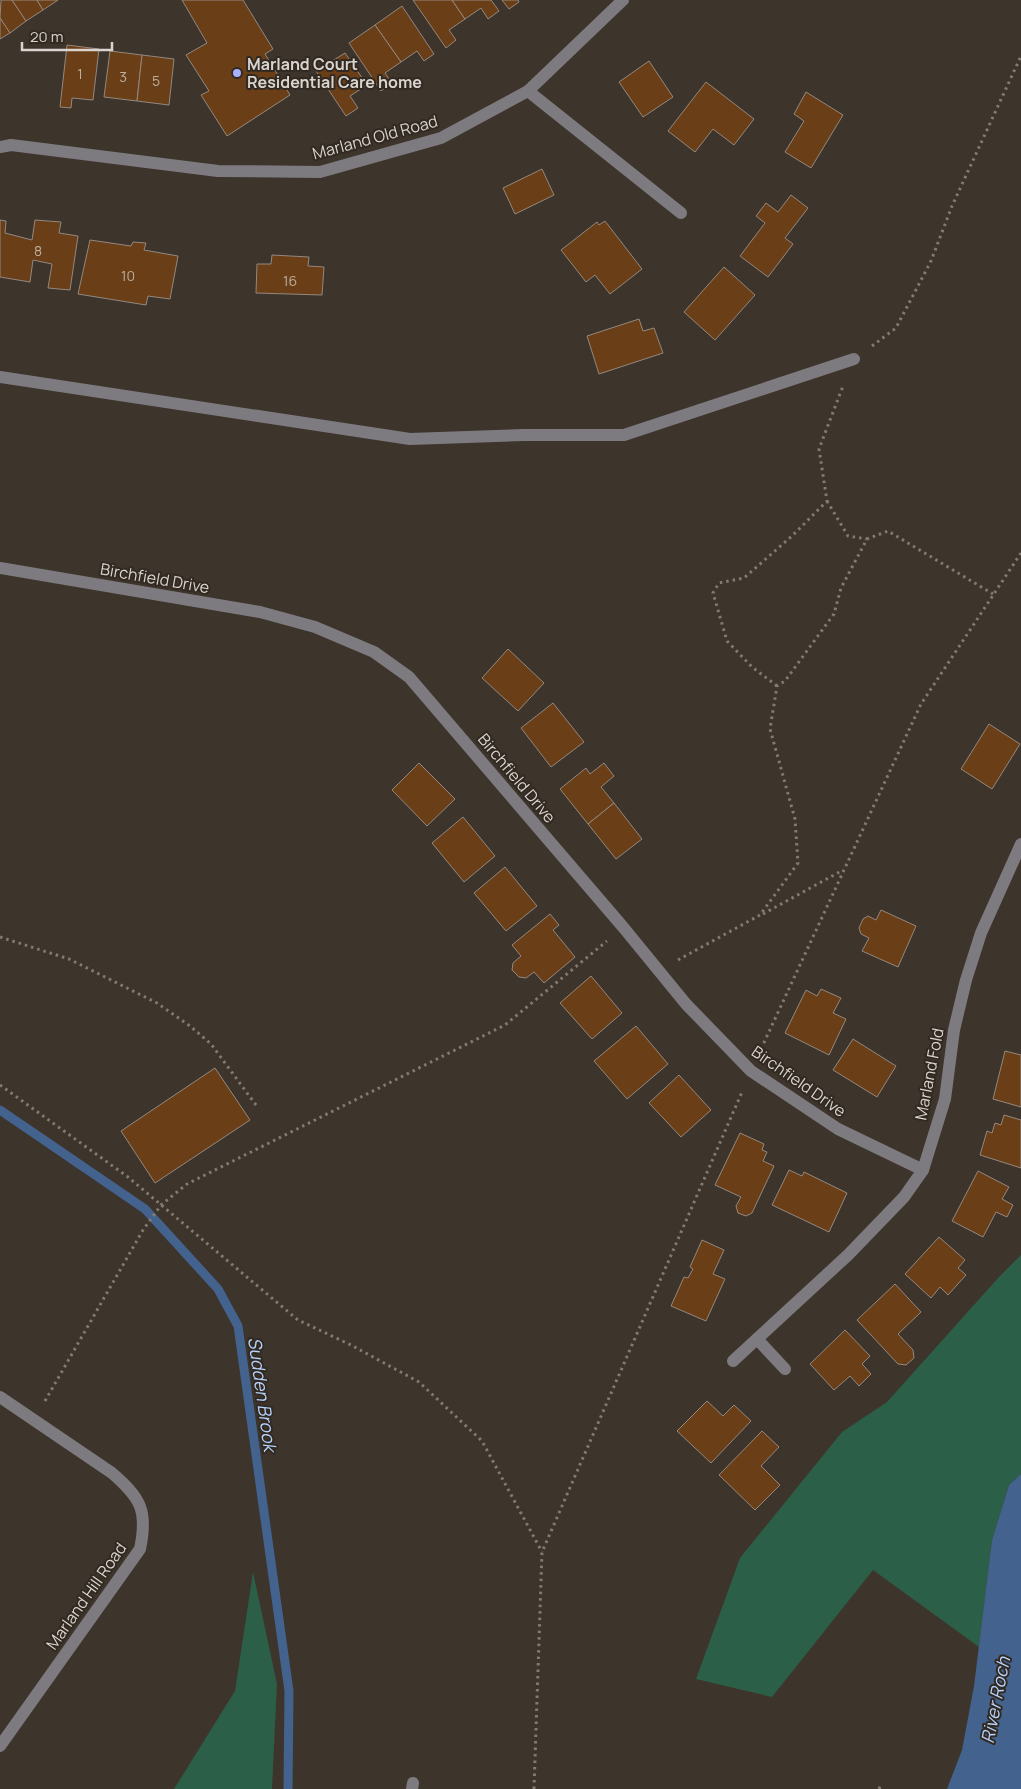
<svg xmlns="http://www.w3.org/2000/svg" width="1021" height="1789" font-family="Manrope,sans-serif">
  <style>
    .green { fill: #2c5f48 }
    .water { fill: #43638e }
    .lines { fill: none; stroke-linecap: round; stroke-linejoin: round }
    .stream { stroke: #43638e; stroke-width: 9 }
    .building { fill: #6a3f17; stroke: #94887f }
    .path { stroke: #827b74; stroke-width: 3; stroke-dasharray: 2.5 4; stroke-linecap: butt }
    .minor { stroke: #7e7b80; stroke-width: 12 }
    .poi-dot { fill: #a7b1fc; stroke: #322a22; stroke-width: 2 }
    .labels { text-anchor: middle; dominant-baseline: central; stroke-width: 4; stroke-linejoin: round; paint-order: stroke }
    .number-label { font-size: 14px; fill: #bdafa0 }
    .poi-label { font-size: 16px; font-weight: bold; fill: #d9d4ce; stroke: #322a22; text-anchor: start }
    .street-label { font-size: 16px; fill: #d9d4ce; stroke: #322a22 }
    .water-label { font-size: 18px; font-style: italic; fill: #b5d3fc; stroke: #322a22 }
  </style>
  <rect width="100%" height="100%" fill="#3d342c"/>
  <!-- green -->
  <g class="green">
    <polygon points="1021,1255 1021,1474 1009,1485 992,1540 979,1647 873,1570 772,1697 696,1679 740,1558 842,1432 887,1402 999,1277"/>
    <polygon points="253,1572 277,1684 272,1789 174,1789 235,1691"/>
  </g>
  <!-- water -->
  <polygon class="water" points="1021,1474 1021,1789 947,1789 962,1750 974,1686 992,1540 1009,1485"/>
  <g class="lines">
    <!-- stream -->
    <polyline class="stream" points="0,1110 145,1209 218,1289 238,1326 289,1691 288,1789"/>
  </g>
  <!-- building -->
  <g class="building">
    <polygon points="1,0 12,0 26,21 10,33 0,18"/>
    <polygon points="12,0 37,0 43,10 26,21"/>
    <polygon points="37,0 58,0 43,10"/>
    <polygon points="182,0 243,0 273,49 265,54 290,95 227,136 201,95 209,91 186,55 207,43"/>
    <polygon points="413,0 452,0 465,19 449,30 456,40 446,48"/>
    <polygon points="452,0 491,0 499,11 488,19 481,8 465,19"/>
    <polygon points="502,0 518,0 519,2 509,9"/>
    <polygon points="402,6 434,54 424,61 417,51 401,62 375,25"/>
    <polygon points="0,18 10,33 0,39"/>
    <polygon points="375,25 401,62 385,73 392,83 381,91 349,43"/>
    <polygon points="67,45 99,49 93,100 72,98 71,108 60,107"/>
    <polygon points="110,51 142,55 137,101 104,97"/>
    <polygon points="345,53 367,85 350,96 358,108 346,116 316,71"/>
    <polygon points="142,55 174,59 169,105 137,101"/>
    <polygon points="649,61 673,97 643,117 619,82"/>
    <polygon points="706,82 754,119 734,145 713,129 695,152 668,131"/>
    <polygon points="806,92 843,115 811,168 785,152 804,121 794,114"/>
    <polygon points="542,169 554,195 515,214 503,188"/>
    <polygon points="791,195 808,208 785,238 793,244 768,277 740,256 765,223 756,216 766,203 778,212"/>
    <polygon points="0,220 6,221 5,233 32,240 35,220 61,222 59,233 78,236 70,290 48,288 52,264 33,260 30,282 0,277"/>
    <polygon points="605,221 642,269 610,294 595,275 586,282 561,250 597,222 599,225"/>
    <polygon points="90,240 131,246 133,242 146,243 144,250 178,256 170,299 148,296 146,305 78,294"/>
    <polygon points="272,255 309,257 308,266 324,267 322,295 256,293 257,264 271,264"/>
    <polygon points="724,267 755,295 715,340 684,312"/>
    <polygon points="639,319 643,331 654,328 663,353 599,374 587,336"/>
    <polygon points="508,649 544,683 518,711 482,678"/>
    <polygon points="553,703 584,742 551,767 521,728"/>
    <polygon points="989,724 1020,744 992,789 961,769"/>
    <polygon points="419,763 455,799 427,826 392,790"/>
    <polygon points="604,763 614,776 601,787 614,803 588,824 560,789 586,768 590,774"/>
    <polygon points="614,803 642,839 616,859 588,824"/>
    <polygon points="463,817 495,856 464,882 432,843"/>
    <polygon points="505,867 537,906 506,931 474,893"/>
    <polygon points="881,910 916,926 898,967 862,951 869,938 861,934 859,928 863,919 868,916 876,920"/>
    <polygon points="550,914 559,925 553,930 575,957 544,983 534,972 526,978 519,977 512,970 513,963 521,956 512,945"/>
    <polygon points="591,976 622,1013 592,1039 560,1003"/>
    <polygon points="821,989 841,998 833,1013 846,1019 829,1055 785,1033 806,990 817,996"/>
    <polygon points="636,1026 668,1064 627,1099 594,1061"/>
    <polygon points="853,1039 896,1066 877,1097 833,1070"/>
    <polygon points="1005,1051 1021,1055 1021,1107 993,1099"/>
    <polygon points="215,1068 250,1120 155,1183 121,1131"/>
    <polygon points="679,1075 711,1110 681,1137 649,1103"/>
    <polygon points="1004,1115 1021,1120 1021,1168 980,1155 987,1131 992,1133 995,1123 1001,1125"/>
    <polygon points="740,1133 764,1144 762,1150 767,1152 763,1161 774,1166 752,1213 746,1216 738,1213 736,1206 741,1197 715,1185"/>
    <polygon points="789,1170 802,1176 804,1172 847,1193 829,1232 772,1205"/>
    <polygon points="978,1171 1009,1187 1002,1199 1013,1205 1007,1217 996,1212 983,1237 952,1221"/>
    <polygon points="939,1237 965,1260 958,1268 966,1275 948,1295 940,1287 931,1298 905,1274"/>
    <polygon points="702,1240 724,1250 713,1274 725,1279 706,1321 671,1306 684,1277 688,1278 693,1269 690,1267"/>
    <polygon points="895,1284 921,1312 898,1334 913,1350 914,1358 906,1365 898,1364 857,1320"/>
    <polygon points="845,1330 870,1356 862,1364 871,1374 859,1386 850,1376 834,1390 810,1364"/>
    <polygon points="707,1401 723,1416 734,1405 751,1421 711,1463 677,1431"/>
    <polygon points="762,1431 779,1447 761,1466 780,1485 755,1510 719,1475"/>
  </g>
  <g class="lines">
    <!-- path -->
    <g class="path">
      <polyline points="872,346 896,328 931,261 952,206 1021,56"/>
      <polyline points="827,501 848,536 867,539"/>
      <polyline points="777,686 752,667 727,641 713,593 719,583 744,578 792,536 827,501 819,449 843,386"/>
      <polyline points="763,914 843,870"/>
      <polyline points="0,937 69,959 157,1003 190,1026 211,1044 256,1105"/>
      <polyline points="678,960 760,915 798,863 795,819 770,729 777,686 785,681 834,614 841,588 867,539 888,531 993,594"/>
      <polyline points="761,1049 921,704 1021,553"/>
      <polyline points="0,1085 128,1177 298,1320 351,1345 419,1382 482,1441 542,1552"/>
      <polyline points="45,1401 143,1230 161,1205 187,1184 505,1025 607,941"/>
      <polyline points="534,1789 542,1552 742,1092"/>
      <polyline points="879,1789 881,1784"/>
    </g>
    <!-- minor -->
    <g class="minor">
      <polyline points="528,91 681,213"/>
      <polyline points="0,147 11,145 218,171 320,172 441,138 528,91 623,0"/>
      <polyline points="0,377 410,439 524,435 624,435 854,359"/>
      <polyline points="0,568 260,612 315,627 374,652 409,677 623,927 686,1004 751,1071 838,1129 923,1170"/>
      <polyline points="757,1339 785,1369"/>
      <polyline points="733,1361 848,1255 904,1197 923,1170 945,1099 954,1030 966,980 981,933 1021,844"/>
      <path d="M0 1397 112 1473C141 1498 148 1511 140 1549L0 1746"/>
      <polyline points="412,1789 413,1783"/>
    </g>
  </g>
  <!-- markers -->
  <circle class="poi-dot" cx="237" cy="73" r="5"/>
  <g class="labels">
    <!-- number labels -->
    <g class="number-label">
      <text x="80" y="73">1</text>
      <text x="123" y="76">3</text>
      <text x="156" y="80">5</text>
      <text x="38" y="250">8</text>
      <text x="128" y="275">10</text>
      <text x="290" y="280">16</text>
    </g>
    <!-- poi labels -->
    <g class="poi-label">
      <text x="247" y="64">Marland Court<tspan x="247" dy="18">Residential Care home</tspan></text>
    </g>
    <!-- street labels -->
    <g class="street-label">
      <text transform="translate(375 137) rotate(-15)">Marland Old Road</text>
      <text transform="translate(155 578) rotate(10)">Birchfield Drive</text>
      <text transform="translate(517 778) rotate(50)">Birchfield Drive</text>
      <text transform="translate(929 1074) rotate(-79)">Marland Fold</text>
      <text transform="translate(799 1081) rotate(35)">Birchfield Drive</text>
      <text transform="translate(86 1596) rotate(-55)">Marland Hill Road</text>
    </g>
    <!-- water labels -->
    <g class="water-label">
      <text transform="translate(263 1394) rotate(82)">Sudden Brook</text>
      <text transform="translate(995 1700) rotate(-79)">River Roch</text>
    </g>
  </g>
  <!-- scale -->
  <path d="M22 42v8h90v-8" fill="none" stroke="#d9d4ce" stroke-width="2.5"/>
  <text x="30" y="42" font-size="15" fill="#d9d4ce" stroke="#322a22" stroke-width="4" paint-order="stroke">20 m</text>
</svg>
